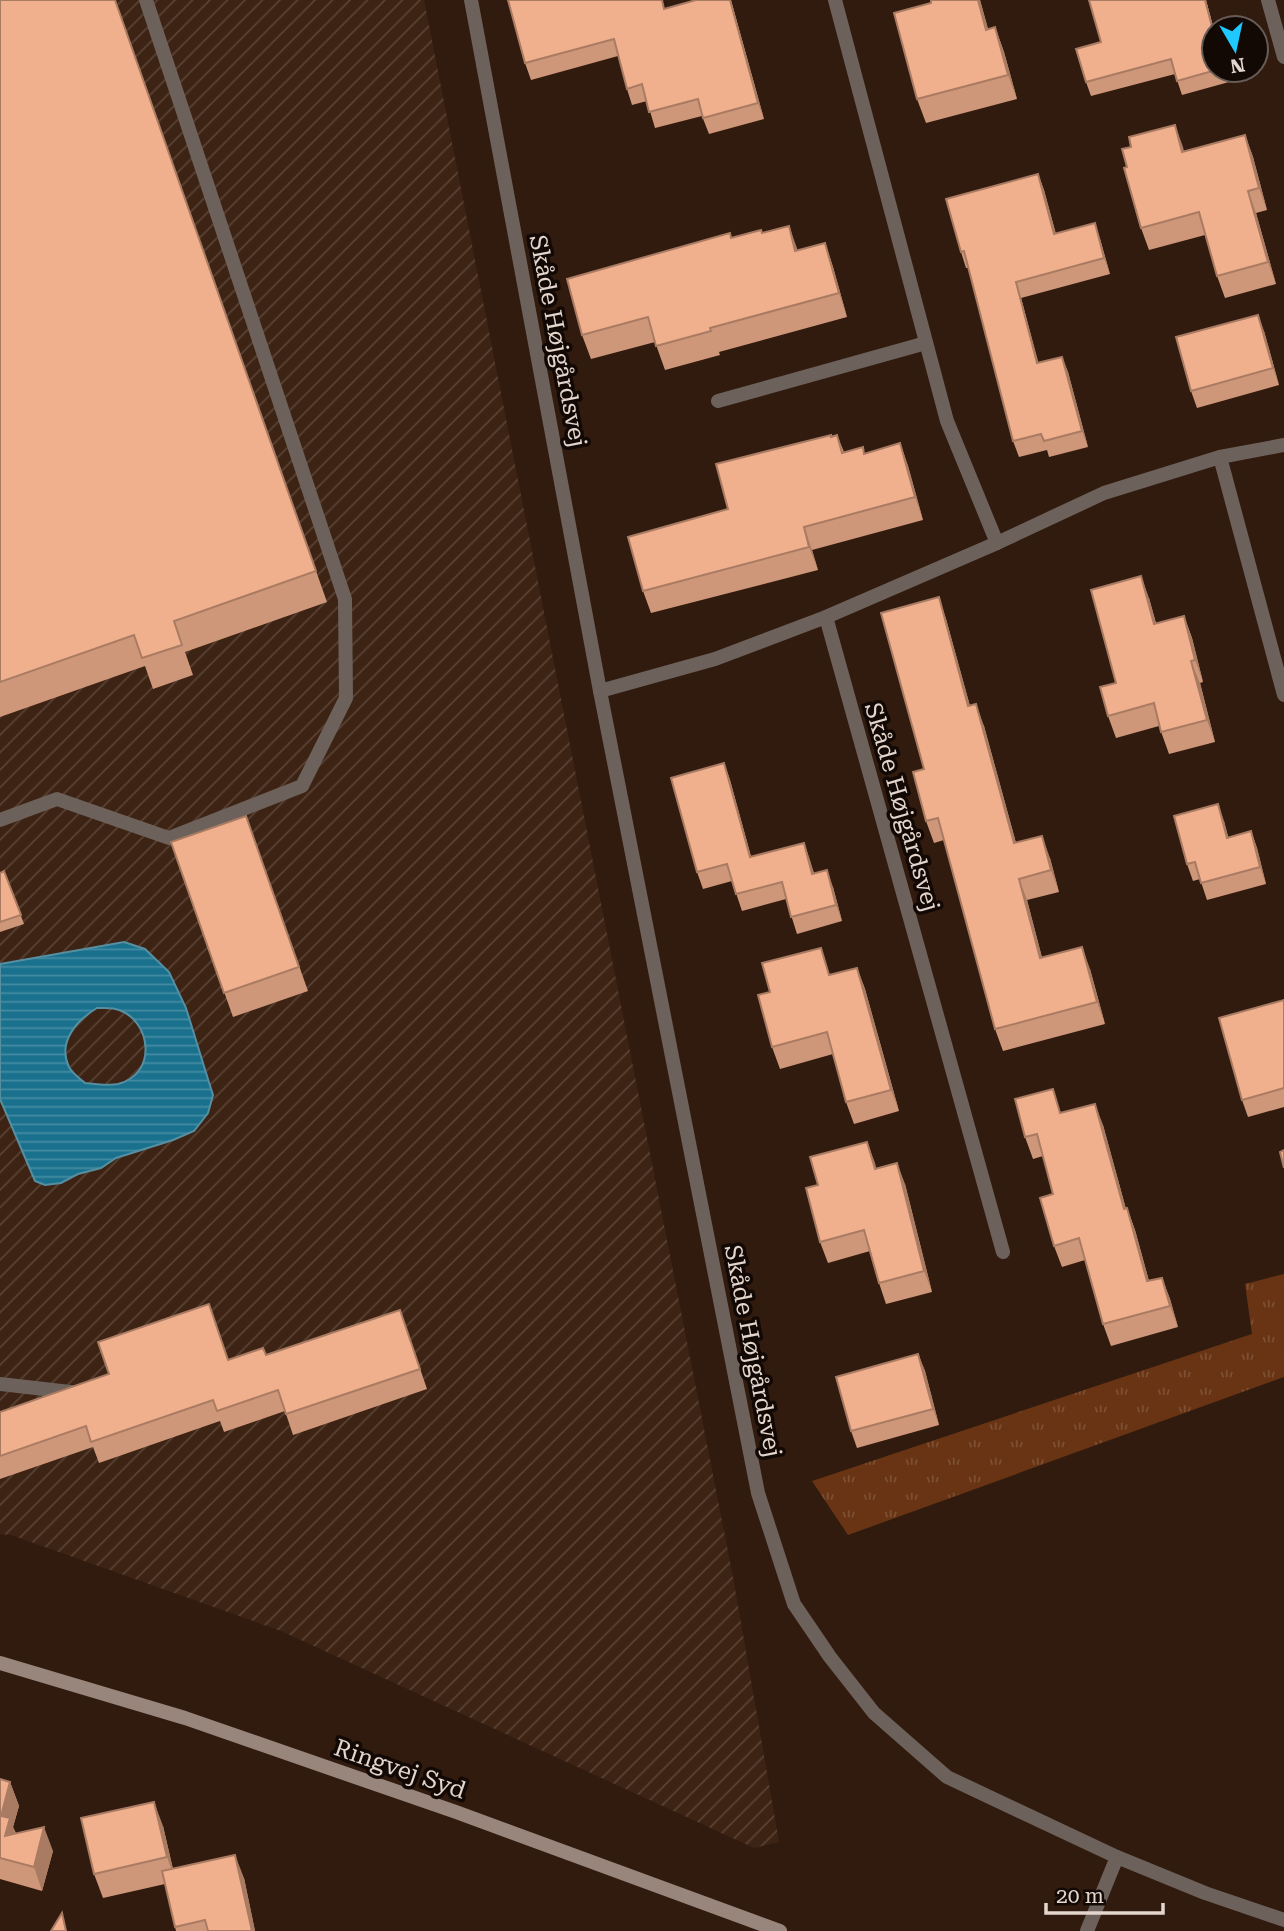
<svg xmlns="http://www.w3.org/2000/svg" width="1284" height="1931" font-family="'Roboto Serif',serif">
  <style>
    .industrial { fill: url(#industrial-furrows) }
    .grass { fill: url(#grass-tufts) }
    .water { fill: url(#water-rules); stroke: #568fa1; stroke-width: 2; fill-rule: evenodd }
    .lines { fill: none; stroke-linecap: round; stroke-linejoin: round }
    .service { stroke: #6d615b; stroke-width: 14 }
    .minor { stroke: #6d615b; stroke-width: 14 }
    .tertiary { stroke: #6d615b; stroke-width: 14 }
    .secondary { stroke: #98857b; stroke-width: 14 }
    .wall { fill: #cf9779 }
    .shaded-wall { fill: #a97b63 }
    .building { fill: #f1b08d; stroke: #a97b63; stroke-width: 2 }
    .labels { text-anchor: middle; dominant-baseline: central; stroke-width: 7; stroke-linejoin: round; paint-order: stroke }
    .street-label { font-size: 24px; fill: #e4d5cd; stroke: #120905 }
  </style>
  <defs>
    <pattern id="industrial-furrows" width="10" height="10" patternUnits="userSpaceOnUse" patternTransform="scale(1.75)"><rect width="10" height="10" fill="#3d2313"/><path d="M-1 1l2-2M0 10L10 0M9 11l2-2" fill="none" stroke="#594234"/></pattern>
    <pattern id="grass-tufts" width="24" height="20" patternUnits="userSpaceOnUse" patternTransform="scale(1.75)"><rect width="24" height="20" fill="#683413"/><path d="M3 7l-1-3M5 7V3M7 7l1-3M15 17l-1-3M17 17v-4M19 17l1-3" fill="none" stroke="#7d5034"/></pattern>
    <pattern id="water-rules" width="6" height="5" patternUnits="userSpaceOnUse" patternTransform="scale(1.75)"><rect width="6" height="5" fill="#19718e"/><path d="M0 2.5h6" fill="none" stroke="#458ba2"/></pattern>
  </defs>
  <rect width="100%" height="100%" fill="#311b0f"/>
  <!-- industrial -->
  <polygon class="industrial" points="0,0 424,0 733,1577 779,1842 754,1848 281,1631 11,1535 0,1534"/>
  <!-- grass -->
  <polygon class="grass" points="1284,1274 1284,1377 848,1535 812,1481 1252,1334 1245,1284"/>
  <!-- water -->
  <path class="water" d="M124 942 145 949 169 972 186 1008 207 1076 213 1095 208 1113 194 1131 173 1140 116 1158 101 1168 78 1174 61 1183 45 1185 35 1181 0 1099V964ZM97 1008C104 1008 113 1007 119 1010 151 1021 158 1074 118 1084 108 1086 95 1084 85 1083 80 1079 72 1073 69 1067 57 1042 77 1020 97 1008Z"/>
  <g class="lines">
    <!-- service -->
    <g class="service">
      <polyline points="0,820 57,799 169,838 302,786 346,698 345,599 146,0"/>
      <polyline points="0,1384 79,1393"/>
    </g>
    <!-- minor -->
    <g class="minor">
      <polyline points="471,0 600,691 758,1493 794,1604 830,1657 874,1713 947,1777 1117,1857"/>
      <polyline points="835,0 947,421 997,543"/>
      <polyline points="1268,0 1284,57"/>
      <polyline points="718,401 926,343"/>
      <polyline points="1220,457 1284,695"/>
      <polyline points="826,617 1003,1252"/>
      <polyline points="600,691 715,659 826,617 997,543 1104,493 1220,457 1284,445"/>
    </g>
    <!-- tertiary -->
    <polyline class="tertiary" points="1087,1931 1117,1857 1205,1893 1284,1920"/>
    <!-- secondary -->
    <polyline class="secondary" points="0,1663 185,1718 456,1812 780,1931"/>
  </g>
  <!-- wall -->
  <g class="wall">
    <polygon points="0,0 115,0 327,602 185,652 193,675 153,689 145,666 0,717"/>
    <polygon points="696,0 731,0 764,119 709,134 702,116 655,128 647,101 632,105 627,89 618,56 531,80 525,63 666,8"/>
    <polygon points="980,0 988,29 995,27 1004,52 1017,99 926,123 917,99"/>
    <polygon points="1089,0 1206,0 1214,30 1214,70 1225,70 1229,82 1182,95 1175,74 1091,96 1086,82 1101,42"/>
    <polygon points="1245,135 1253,157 1267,210 1256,213 1276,284 1225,298 1217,276 1205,235 1149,250 1141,228 1184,151"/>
    <polygon points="1038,174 1044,190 1056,234 1100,239 1110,274 1021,298 1038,363 1062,357 1068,372 1088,447 1049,457 1047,450 1019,457 1013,441 968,268 966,268 961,252"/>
    <polygon points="762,233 797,250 825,243 833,267 847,317 719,352 720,355 665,370 655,342 591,359 582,335 731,238"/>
    <polygon points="1264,331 1279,385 1197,408 1191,391"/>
    <polygon points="837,435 844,452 865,454 900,443 908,466 923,520 812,550 818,570 651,613 643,591 728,509 831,436"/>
    <polygon points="1149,598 1156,623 1184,616 1192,638 1203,682 1200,683 1215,742 1169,754 1159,726 1116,738 1108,716 1116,683"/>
    <polygon points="946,619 970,706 984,726 1016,843 1050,858 1059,892 1027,900 1042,958 1090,969 1105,1024 1003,1051 995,1029 944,840 934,843 926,821 924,769"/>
    <polygon points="724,763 730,780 751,857 804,843 814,873 833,887 842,921 797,934 786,899 742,911 732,881 703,889 697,872"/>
    <polygon points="246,816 308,991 233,1017 171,842"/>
    <polygon points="1224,821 1228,837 1251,831 1257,848 1266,884 1207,900 1200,879 1193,881 1187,864"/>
    <polygon points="4,871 24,924 0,932 0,873"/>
    <polygon points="857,968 865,989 899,1111 854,1124 846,1102 833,1054 780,1069 772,1047 830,975"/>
    <polygon points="1284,1000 1284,1107 1248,1117 1242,1100"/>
    <polygon points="1061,1112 1103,1125 1126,1209 1127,1208 1135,1230 1149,1281 1162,1278 1170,1299 1178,1327 1111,1346 1103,1324 1085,1260 1062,1267 1054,1246 1053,1194 1043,1156 1033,1159 1025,1137"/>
    <polygon points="867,1142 876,1169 905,1184 932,1292 886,1304 879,1283 870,1251 828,1263 820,1242 818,1185"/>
    <polygon points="400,1310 427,1389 293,1435 285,1411 224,1432 220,1421 99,1463 93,1447 0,1479 0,1412 229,1360 266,1355"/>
    <polygon points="918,1354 925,1371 939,1425 857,1448 851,1431"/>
    <polygon points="0,1779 10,1782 19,1806 13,1827 16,1833 53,1851 42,1891 0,1879"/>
    <polygon points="163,1826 173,1869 244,1878 255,1931 176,1931 165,1884 103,1898 94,1874"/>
  </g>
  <!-- shaded-wall -->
  <g class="shaded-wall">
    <polygon points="730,0 733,8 764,119 758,103"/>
    <polygon points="978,0 980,0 995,54 986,30"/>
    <polygon points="1205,0 1206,0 1214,30 1214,34"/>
    <polygon points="995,27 1004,52 1017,99 1008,75"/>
    <polygon points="1175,125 1183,147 1190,174 1182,152"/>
    <polygon points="1245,135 1253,157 1267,210 1259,188"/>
    <polygon points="1038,174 1044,190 1060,250 1054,234"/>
    <polygon points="1248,191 1256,213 1276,284 1268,262"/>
    <polygon points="1095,223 1100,239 1110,274 1104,258"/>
    <polygon points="789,226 798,251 795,251"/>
    <polygon points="825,243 833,267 847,317 839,293"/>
    <polygon points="1016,282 1021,298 1043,379 1037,363"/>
    <polygon points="1258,315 1264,331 1279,385 1273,368"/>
    <polygon points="1062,357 1068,372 1088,447 1082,431"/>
    <polygon points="900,443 908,466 923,520 915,497"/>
    <polygon points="804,527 812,550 818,570 809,547"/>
    <polygon points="1141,576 1149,598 1162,646 1154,624"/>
    <polygon points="939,597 946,619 976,728 968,706"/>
    <polygon points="1184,616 1192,638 1203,682 1195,660"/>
    <polygon points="1191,661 1200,683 1215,742 1207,720"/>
    <polygon points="976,704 984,726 1022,865 1014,843"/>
    <polygon points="724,763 730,780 756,874 750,857"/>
    <polygon points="1218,804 1224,821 1233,854 1227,838"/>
    <polygon points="1251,831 1257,848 1266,884 1260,867"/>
    <polygon points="1042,836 1050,858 1059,892 1051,870"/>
    <polygon points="804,843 810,860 818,890 812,874"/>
    <polygon points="827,870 833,887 842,921 836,905"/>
    <polygon points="1019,879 1027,900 1048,980 1040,958"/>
    <polygon points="1082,947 1090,969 1105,1024 1097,1002"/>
    <polygon points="857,968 865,989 899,1111 891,1090"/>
    <polygon points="1095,1104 1103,1125 1132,1231 1124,1209"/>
    <polygon points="867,1142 875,1163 882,1191 875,1169"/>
    <polygon points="897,1163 905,1184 932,1292 924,1271"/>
    <polygon points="1127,1208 1135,1230 1155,1303 1147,1281"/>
    <polygon points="1162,1278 1170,1299 1178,1327 1170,1306"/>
    <polygon points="918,1354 925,1371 939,1425 933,1409"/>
    <polygon points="10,1782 19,1806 13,1827 19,1843 5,1836 1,1816"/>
    <polygon points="154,1802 163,1826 176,1882 167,1857"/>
    <polygon points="44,1827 53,1851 42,1891 34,1867"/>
    <polygon points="235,1855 244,1878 255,1931 252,1931"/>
  </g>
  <!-- building -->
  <g class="building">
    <polygon points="0,0 115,0 316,571 174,621 182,645 142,658 134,635 0,682"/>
    <polygon points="508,0 662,0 664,9 696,0 730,0 758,103 703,118 698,99 649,112 642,84 627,89 614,39 525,63"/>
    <polygon points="931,0 978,0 986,30 995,27 1008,75 917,99 894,13 931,3"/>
    <polygon points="1089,0 1205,0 1214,34 1214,70 1216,70 1177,81 1171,59 1086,82 1076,49 1101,42"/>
    <polygon points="1175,125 1182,152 1245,135 1259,188 1248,191 1268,262 1217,276 1199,212 1141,228 1124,168 1127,167 1122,149 1131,147 1129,137"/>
    <polygon points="1038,174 1054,234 1095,223 1104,258 1016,282 1037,363 1062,357 1082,431 1044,441 1041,434 1013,441 964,251 961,252 946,199"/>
    <polygon points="789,226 795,251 825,243 839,293 710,328 711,331 656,346 648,317 582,335 567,279 730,233 731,238 761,230 762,233"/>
    <polygon points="1258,315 1273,368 1191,391 1176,337"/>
    <polygon points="831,435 831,437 837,435 842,453 863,447 864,454 900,443 915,497 804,527 809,547 643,591 628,537 728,509 716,464"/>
    <polygon points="1141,576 1154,624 1184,616 1195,660 1191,661 1207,720 1161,732 1154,703 1108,716 1100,687 1116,683 1091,590"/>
    <polygon points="939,597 968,706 976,704 1014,843 1042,836 1051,870 1019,879 1040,958 1082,947 1097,1002 995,1029 938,818 926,821 913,772 924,769 881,613"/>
    <polygon points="724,763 750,857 804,843 812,874 827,870 836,905 791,917 782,882 736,894 727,864 697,872 671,778"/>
    <polygon points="1218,804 1227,838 1251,831 1260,867 1201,883 1195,862 1187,864 1174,816"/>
    <polygon points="246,816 299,967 224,993 171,842"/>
    <polygon points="4,871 21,915 0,922 0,873"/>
    <polygon points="821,948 829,975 857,968 891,1090 846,1102 827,1032 772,1047 758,995 770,992 762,963"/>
    <polygon points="1284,1000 1284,1088 1242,1100 1219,1018"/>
    <polygon points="1053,1089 1060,1113 1095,1104 1124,1209 1127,1208 1147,1281 1162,1278 1170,1306 1103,1324 1079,1238 1054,1246 1040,1198 1053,1194 1037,1134 1025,1137 1015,1099"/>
    <polygon points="867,1142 875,1169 897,1163 924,1271 879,1283 864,1230 820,1242 806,1188 818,1185 810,1157"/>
    <polygon points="1284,1150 1284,1168 1280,1152"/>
    <polygon points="209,1304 228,1360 263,1348 266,1355 400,1310 420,1369 286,1414 278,1390 217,1411 213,1400 91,1442 86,1426 0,1456 0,1412 109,1374 98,1342"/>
    <polygon points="918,1354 933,1409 851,1431 836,1377"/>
    <polygon points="0,1779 10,1782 1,1816 10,1818 5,1836 44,1827 34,1867 0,1858"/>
    <polygon points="154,1802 167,1857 94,1874 81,1818"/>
    <polygon points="235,1855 252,1931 208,1931 205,1920 175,1927 162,1871"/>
    <polygon points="62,1913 66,1931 51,1931"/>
  </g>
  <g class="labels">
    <!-- street labels -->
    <g class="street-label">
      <text transform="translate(558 341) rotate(79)">Skåde Højgårdsvej</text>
      <text transform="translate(902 807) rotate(74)">Skåde Højgårdsvej</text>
      <text transform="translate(753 1351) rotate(79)">Skåde Højgårdsvej</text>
      <text transform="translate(400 1769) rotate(19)">Ringvej Syd</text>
    </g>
  </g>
  <!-- north arrow -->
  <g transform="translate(1235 49) rotate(171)"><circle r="33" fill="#120905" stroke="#665b55" stroke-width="2"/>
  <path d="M0-5L12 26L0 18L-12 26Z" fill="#20c9fd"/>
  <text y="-10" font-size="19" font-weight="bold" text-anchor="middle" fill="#e4d5cd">N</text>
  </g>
  <!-- scale -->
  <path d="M1046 1903v10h117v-10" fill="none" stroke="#e4d5cd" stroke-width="3.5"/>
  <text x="1056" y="1903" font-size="21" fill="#e4d5cd" stroke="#120905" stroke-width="5" paint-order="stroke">20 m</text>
</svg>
